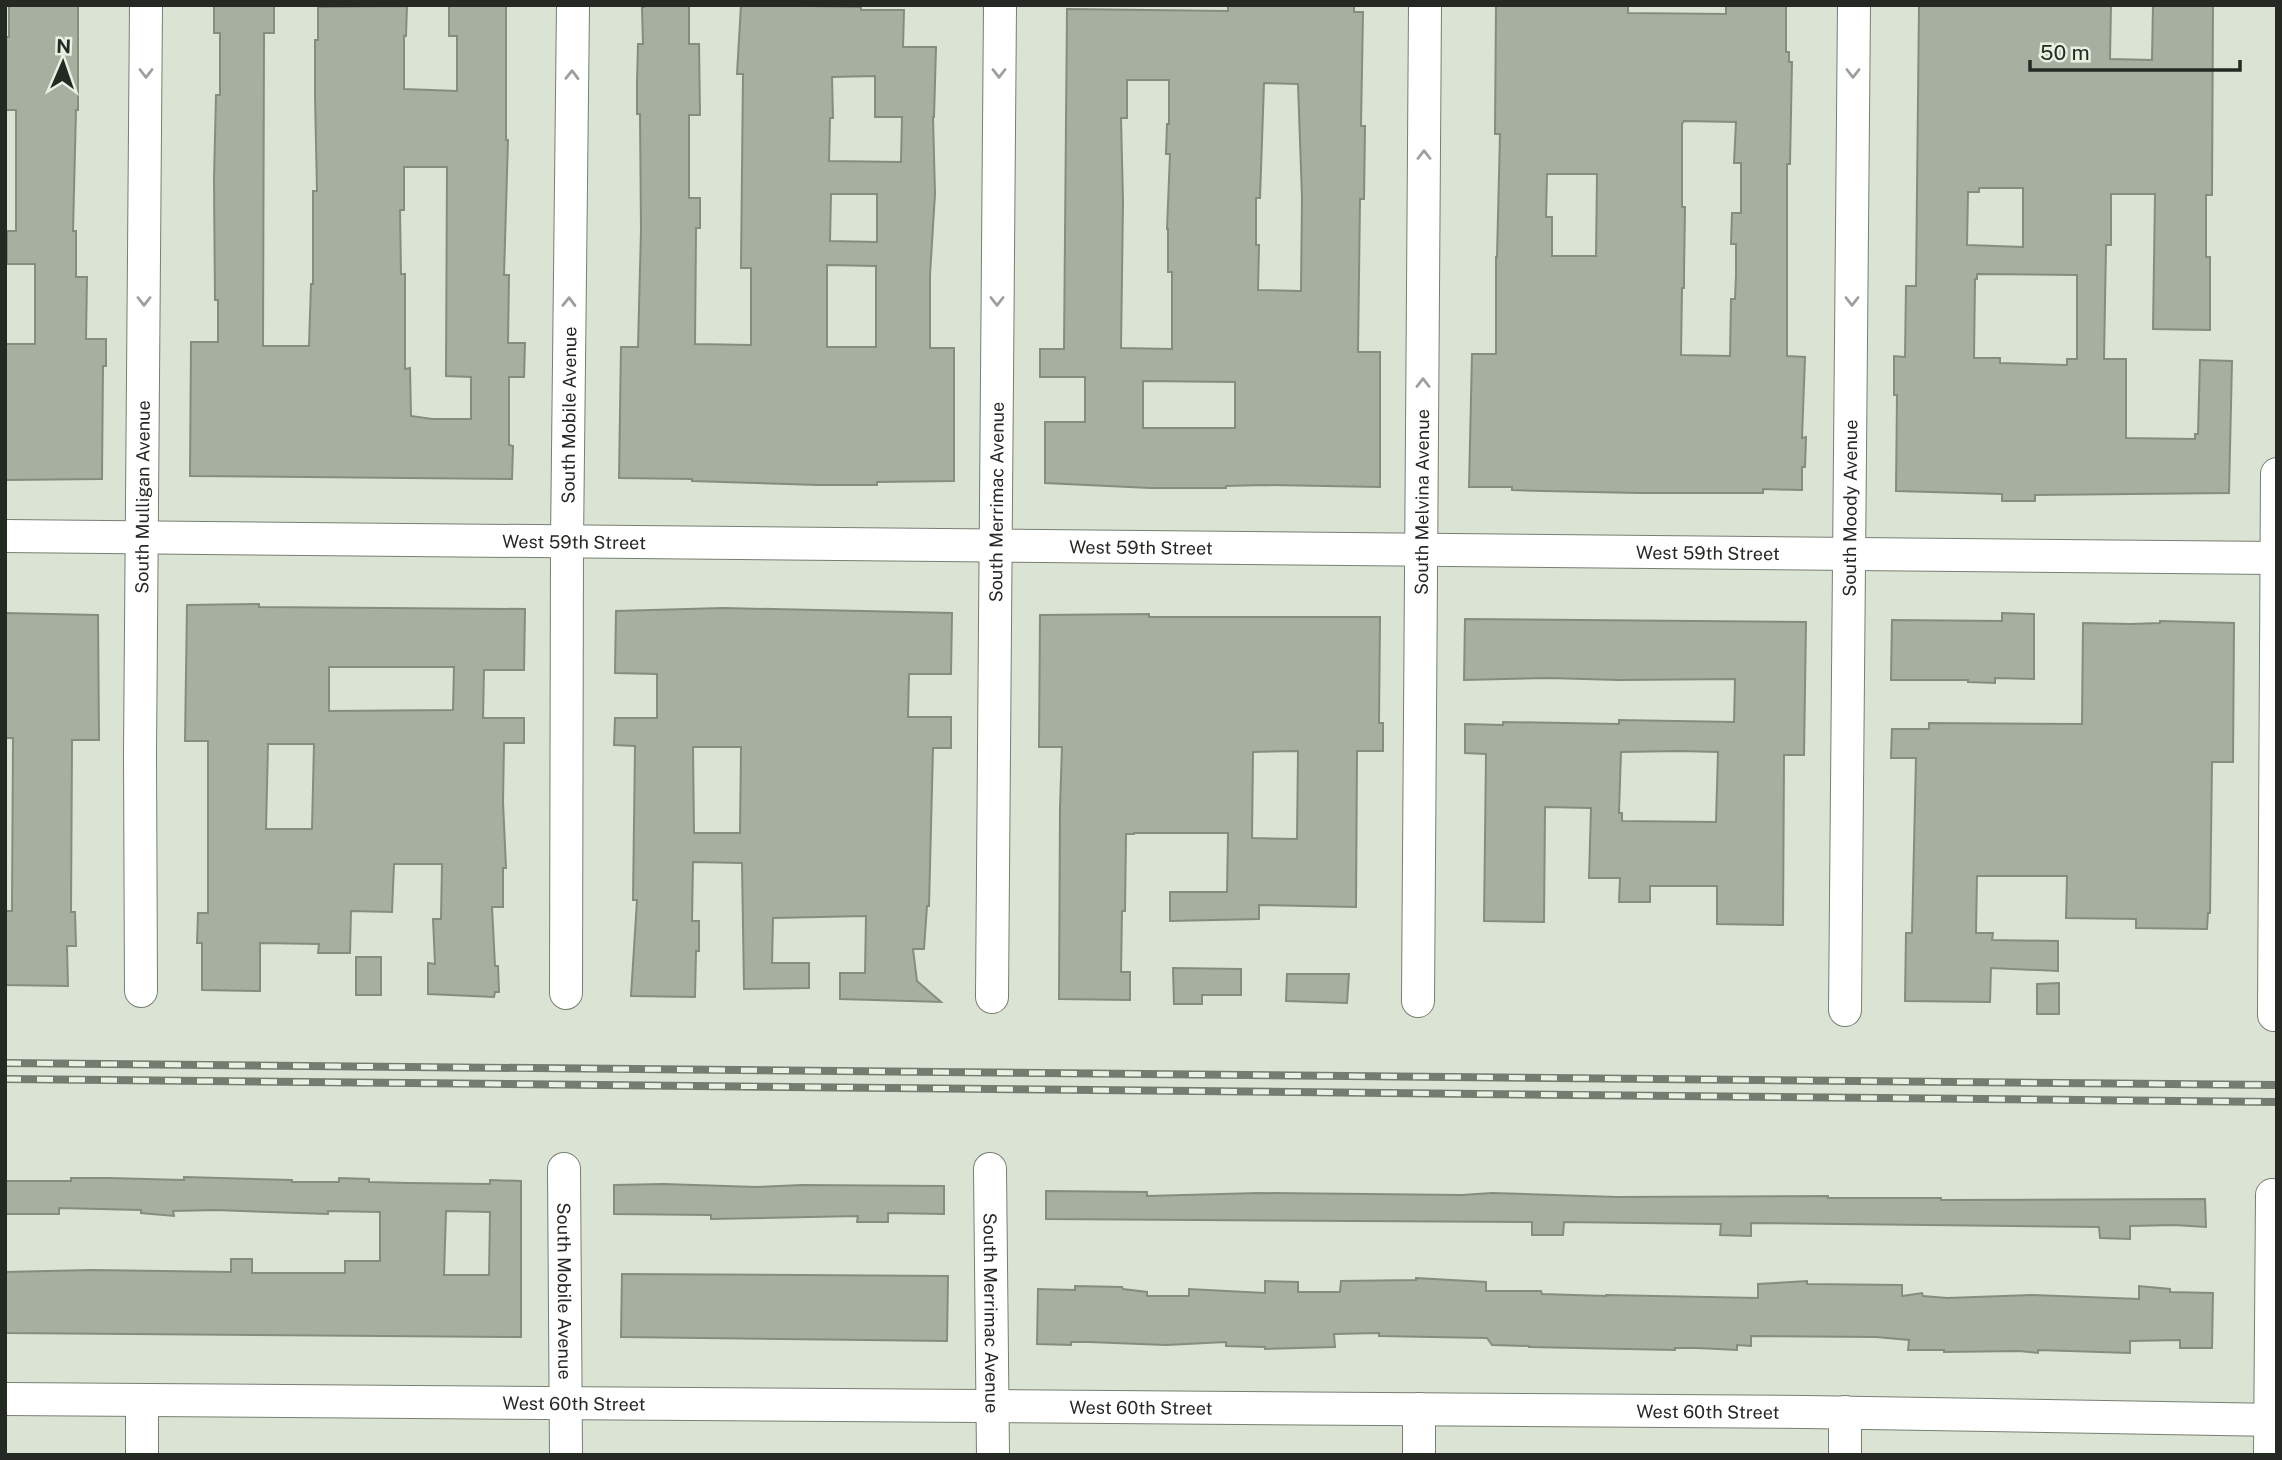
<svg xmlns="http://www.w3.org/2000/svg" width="2282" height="1460" font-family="'Public Sans',sans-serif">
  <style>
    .building { fill: #a7afa1; stroke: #858d7f; stroke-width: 2; fill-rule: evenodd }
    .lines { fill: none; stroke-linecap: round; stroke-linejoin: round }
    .minor-casing { stroke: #777f72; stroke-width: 34 }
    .minor { stroke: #fff; stroke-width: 32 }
    .rail-casing { stroke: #747b71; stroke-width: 8 }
    .rail { stroke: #e7f0e1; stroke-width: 5; stroke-dasharray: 16; stroke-linecap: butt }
    .oneway { stroke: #9d9f9c }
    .labels { text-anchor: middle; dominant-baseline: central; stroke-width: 6; stroke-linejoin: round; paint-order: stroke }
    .street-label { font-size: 18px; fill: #252923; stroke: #e7f0e1 }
  </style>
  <rect width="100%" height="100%" fill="#dae3d4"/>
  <!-- building -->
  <g class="building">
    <polygon points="9,5 78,5 78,110 76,110 73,231 76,231 76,277 87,277 86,339 106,339 106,366 103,366 102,479 5,480 5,344 35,344 35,264 7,264 7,231 16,231 16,110 5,110 5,37 9,37"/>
    <path d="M214 5H274V33H264L263 346H309L311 284H313V191H317L315 96V40H318V7L407 6 406 36H404V89L457 91V36H449V5H506V140H508L504 275H509L508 343H525L524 377H509V445L513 446 512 479 190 476 191 342H218V300H215L214 179 216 95H220V33H214ZM404 167H447L446 376 471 377V419H432L411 416 410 368 405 369V274H401L400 210H404Z"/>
    <path d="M644 5H689V44H699L700 115H689V198H700V228H696V231L695 344 751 345V268H741L743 74H737L741 5 861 7V10H904L903 47H936L934 117H933L935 194 930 275V348H954V481L877 482V485H818L692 481V479L619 478 621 347H638L641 230 640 114H637V83L638 44H643L642 7H644ZM875 76V117H902L901 162 829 161 830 118H833L832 77ZM831 194H877V242L830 241ZM827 265 876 266V347H827Z"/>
    <path d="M1228 5H1354V12H1363L1361 126H1365L1364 199H1360L1358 352H1380V487L1264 485 1226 486V488H1150L1045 483V422H1085V377H1040V349H1064L1067 9 1228 11ZM1127 80H1169V124H1167L1166 154H1170L1167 229H1168V272H1172V349L1121 348 1123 202 1121 118H1127ZM1264 83 1298 84 1302 198 1301 291 1258 290 1259 245H1256V198H1260ZM1143 381 1235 382V428H1143Z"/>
    <path d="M1496 5H1628V13L1726 14V5H1786V52H1789V62H1792L1790 164H1787V356L1805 357 1802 438 1806 437 1805 467H1802V490L1763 489V493H1639L1543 491 1512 490V487H1469L1472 354H1496V257H1497L1500 134H1495ZM1684 121 1736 122 1734 163H1741V213H1732L1731 244H1736V276L1735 299H1731L1730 356 1681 355 1682 288H1684V274L1685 207H1682V124ZM1547 174H1597L1596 256H1552V217H1546Z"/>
    <path d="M1919 5H2111L2110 59 2152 60 2153 5H2213L2212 195H2206V257H2210V330L2153 329 2155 194H2111V245H2106L2104 359H2126V438L2195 439V434H2198L2200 360 2232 361 2229 493 2035 495V501H2002V494L1896 491 1897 395H1894V356L1905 357 1906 286H1916ZM1979 188H2023V247L1967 245 1968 192H1979ZM1977 274 2077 275V359H2067V365L2000 363V358H1974L1975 279H1977Z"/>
    <path d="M259 604V607L525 609 524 670H484L483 718H524V743H504L503 802 506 868H503V907H492L495 966H498L499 992H495L494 997 428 994V963L435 964 433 919H441L442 864H394L392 912 351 911 350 953H318L319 944 260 943V991L202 990V943H197L198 913H208V741H185L187 605ZM329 667H454L453 710 329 711ZM268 744H314L312 829H266Z"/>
    <path d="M723 608 952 613 951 674H909L908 717H951V748H933L929 906H927L924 949H913L917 981 941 1002 840 999V973H865L866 916 773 918 772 963H809V988L744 989 742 863 693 862 692 921H699V951H696L695 997 631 996 637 900H633L635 746 614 745 615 718H657V674L615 673 616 611ZM693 747H741L740 833H694Z"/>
    <polygon points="5,613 98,615 99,740 72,740 71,912 75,912 76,946 67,946 68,986 5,985 5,911 12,911 13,738 5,738"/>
    <polygon points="2002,613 2034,614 2034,679 1995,678 1995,683 1968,682 1968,680 1891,680 1892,620 2002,621"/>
    <path d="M1149 614V617H1380L1379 723H1383V751H1357L1356 907 1259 905V919L1170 921V892H1227L1228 833H1134V834H1126L1125 911H1122L1121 972H1130V1000L1059 999 1060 808 1062 747H1039L1040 615ZM1298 751 1297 839 1252 838 1253 752Z"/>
    <path d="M1465 619 1806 622 1804 755H1784L1783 925 1717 924V886H1650V902H1619L1620 878H1589L1591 808 1545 807 1544 922 1484 921 1486 754 1465 753V724L1503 725V722L1619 724V720L1734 722 1735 679 1619 680 1549 678 1464 680ZM1679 751 1718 752 1716 822 1622 821V813H1619L1621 752Z"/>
    <polygon points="2160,621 2234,623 2233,762 2212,762 2210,913 2208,913 2207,929 2136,928 2136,919 2066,918 2067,876 1977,876 1976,933 1993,933 1992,940 2058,941 2058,971 1991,968 1990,1002 1905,1001 1906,933 1912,933 1916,758 1891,758 1892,729 1929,729 1929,723 2082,724 2083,623 2130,624 2160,623"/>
    <rect x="356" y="957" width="25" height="38"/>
    <polygon points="1173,968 1241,969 1241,995 1202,995 1202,1004 1174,1004"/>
    <polygon points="1287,974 1349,974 1347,1003 1286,1001"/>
    <polygon points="2059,983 2059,1014 2037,1014 2037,984"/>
    <path d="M184 1177 292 1180V1182H339V1178L369 1179V1182L409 1183 490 1184V1180L521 1181V1337L5 1333V1272L92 1270 231 1272V1259H252V1273H345V1261H380V1212L328 1211V1214L215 1210 173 1211 174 1216 141 1213V1210L59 1208V1214H5V1181H71V1178H108L184 1180ZM446 1211 490 1212 489 1275H444Z"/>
    <polygon points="663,1184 757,1187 802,1185 944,1186 944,1214 888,1213 888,1222 857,1222 858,1216 711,1219 711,1215 614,1214 614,1185"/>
    <polygon points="1046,1191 1147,1192 1147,1196 1259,1193 1462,1195 1492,1193 1617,1197 1828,1196 1828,1198 1941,1198 1941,1200 2205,1199 2206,1227 2174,1225 2130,1226 2130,1239 2100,1238 2099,1227 1751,1223 1751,1236 1720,1235 1721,1224 1564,1222 1563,1235 1532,1235 1532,1222 1046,1219"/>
    <polygon points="622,1274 948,1276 947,1341 621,1337"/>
    <polygon points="1416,1278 1486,1282 1486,1291 1541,1291 1542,1294 1606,1296 1606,1295 1758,1298 1758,1284 1807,1281 1807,1284 1902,1285 1902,1296 1922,1293 1923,1296 1947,1298 2032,1295 2139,1299 2139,1286 2170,1289 2170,1292 2213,1293 2212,1348 2180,1348 2180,1340 2130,1341 2130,1353 2038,1350 2038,1353 2019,1351 1944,1352 1944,1350 1908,1350 1909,1340 1876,1337 1751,1336 1751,1346 1737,1345 1737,1350 1697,1348 1675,1348 1675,1350 1529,1347 1529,1346 1492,1345 1487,1338 1379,1336 1379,1333 1334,1334 1335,1347 1265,1349 1265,1347 1226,1346 1226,1342 1166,1345 1089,1342 1071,1342 1071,1345 1037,1344 1038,1289 1075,1290 1075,1286 1122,1287 1123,1289 1147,1292 1147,1296 1189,1296 1189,1289 1265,1293 1265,1281 1298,1282 1298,1292 1340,1292 1341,1281 1416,1280"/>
  </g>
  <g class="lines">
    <defs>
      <g id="minor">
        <path id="s1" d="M5 536 2277 558"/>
        <path id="s2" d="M141 991 140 753 146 5"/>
        <path id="s3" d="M566 993 567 542 573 5"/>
        <path id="s4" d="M992 997 1000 5"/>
        <path id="s5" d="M1418 1001 1425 5"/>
        <path id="s6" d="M1845 1010 1854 5"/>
        <polyline points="2274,1015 2277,474"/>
        <path id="s7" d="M564 1169 566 1455"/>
        <path id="s8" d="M990 1169 993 1455"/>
        <path id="s9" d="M5 1399 1806 1412 2277 1420"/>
        <polyline points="1419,1409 1419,1455"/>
        <polyline points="142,1455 142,1401"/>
        <polyline points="1845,1455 1845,1412"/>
        <polyline points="2270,1455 2272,1195"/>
      </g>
    </defs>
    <!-- minor casing -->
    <use href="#minor" class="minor-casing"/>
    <!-- minor -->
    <use href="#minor" class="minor"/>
    <defs>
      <g id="rail">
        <polyline points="5,1063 2277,1085"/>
        <polyline points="5,1079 2277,1102"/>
      </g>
    </defs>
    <!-- rail casing -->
    <use href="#rail" class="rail-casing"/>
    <!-- rail -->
    <use href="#rail" class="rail"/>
  </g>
  <!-- one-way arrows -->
  <defs><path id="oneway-chevron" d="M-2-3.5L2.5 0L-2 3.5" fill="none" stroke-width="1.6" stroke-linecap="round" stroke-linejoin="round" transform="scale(1.75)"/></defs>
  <g class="oneway">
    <use href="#oneway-chevron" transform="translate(146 73) rotate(90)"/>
    <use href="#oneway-chevron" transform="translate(999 73) rotate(90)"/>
    <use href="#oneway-chevron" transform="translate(1853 73) rotate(90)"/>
    <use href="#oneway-chevron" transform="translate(572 75) rotate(-89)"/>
    <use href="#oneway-chevron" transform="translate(1424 155) rotate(-90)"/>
    <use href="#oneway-chevron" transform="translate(144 301) rotate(90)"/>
    <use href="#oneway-chevron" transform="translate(997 301) rotate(90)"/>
    <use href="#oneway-chevron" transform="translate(1852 301) rotate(90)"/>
    <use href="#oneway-chevron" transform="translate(569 302) rotate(-89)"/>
    <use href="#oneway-chevron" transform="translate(1423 383) rotate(-90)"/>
  </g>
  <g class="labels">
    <!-- street labels -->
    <g class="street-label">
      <text stroke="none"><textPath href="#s3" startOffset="578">South Mobile Avenue</textPath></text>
      <text stroke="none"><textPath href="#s2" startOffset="494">South Mulligan Avenue</textPath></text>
      <text stroke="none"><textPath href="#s4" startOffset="495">South Merrimac Avenue</textPath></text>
      <text stroke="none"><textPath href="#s5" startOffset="499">South Melvina Avenue</textPath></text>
      <text stroke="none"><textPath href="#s6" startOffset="502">South Moody Avenue</textPath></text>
      <text stroke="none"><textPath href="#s1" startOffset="569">West 59th Street</textPath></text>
      <text stroke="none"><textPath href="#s1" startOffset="1136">West 59th Street</textPath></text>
      <text stroke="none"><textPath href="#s1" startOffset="1703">West 59th Street</textPath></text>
      <text stroke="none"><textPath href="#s7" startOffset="122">South Mobile Avenue</textPath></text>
      <text stroke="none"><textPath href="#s8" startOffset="144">South Merrimac Avenue</textPath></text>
      <text stroke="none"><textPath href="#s9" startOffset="569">West 60th Street</textPath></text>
      <text stroke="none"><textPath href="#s9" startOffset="1136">West 60th Street</textPath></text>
      <text stroke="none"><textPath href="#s9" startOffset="1703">West 60th Street</textPath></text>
    </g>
  </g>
  <!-- border -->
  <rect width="2282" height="1460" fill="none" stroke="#252923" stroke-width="14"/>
  <!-- north arrow -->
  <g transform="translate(63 63) rotate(2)" stroke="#e7f0e1" stroke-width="5" paint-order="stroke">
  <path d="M0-5L12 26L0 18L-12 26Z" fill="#252923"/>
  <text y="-10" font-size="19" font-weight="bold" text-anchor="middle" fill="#252923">N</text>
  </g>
  <!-- scale -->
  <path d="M2030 60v10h210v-10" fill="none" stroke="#252923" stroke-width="3.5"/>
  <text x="2040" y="60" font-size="21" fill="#252923" stroke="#e7f0e1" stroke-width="5" paint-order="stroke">50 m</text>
</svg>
